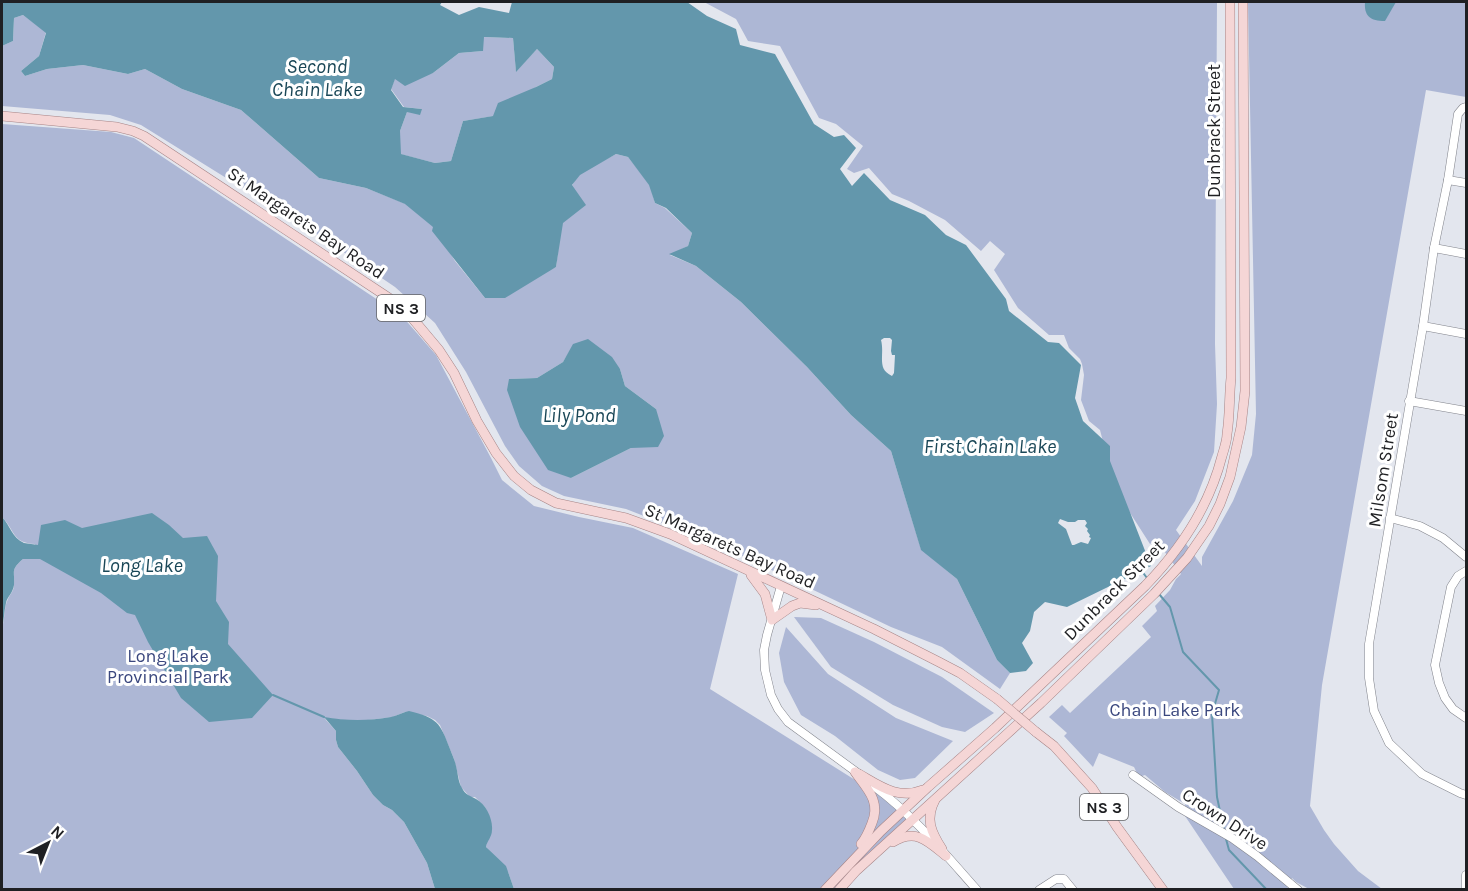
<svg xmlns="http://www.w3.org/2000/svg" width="1468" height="891" font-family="Karla,sans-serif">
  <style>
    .green { fill: #adb7d5; fill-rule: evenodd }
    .water { fill: #6397ac; fill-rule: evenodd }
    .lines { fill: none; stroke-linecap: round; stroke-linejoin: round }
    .stream { stroke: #6397ac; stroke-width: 2 }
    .minor-casing { stroke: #82848c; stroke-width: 9 }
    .major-casing { stroke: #a68486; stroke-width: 10 }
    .minor { stroke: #fff; stroke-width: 8 }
    .major { stroke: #f5d6d6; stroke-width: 9 }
    .major-bridge-casing { stroke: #a68486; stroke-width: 10; stroke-linecap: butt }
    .major-bridge { stroke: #f5d6d6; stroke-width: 9 }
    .labels { text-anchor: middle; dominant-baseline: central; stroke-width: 6; stroke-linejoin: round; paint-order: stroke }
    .shield { fill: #fff; stroke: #626365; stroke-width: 1.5 }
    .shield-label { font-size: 16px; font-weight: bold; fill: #1f2023 }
    .street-label { font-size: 18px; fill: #1f2023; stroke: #fff }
    .park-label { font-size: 18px; fill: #3a477e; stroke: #fff }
    .water-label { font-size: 20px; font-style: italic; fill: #1a4757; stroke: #fff }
  </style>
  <rect width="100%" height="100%" fill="#e3e6ee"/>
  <!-- green -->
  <g class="green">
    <polygon points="704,2 1217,2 1215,344 1217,404 1214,452 1195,501 1176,530 1202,566 1202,557 1233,501 1252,455 1256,414 1248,2 1466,2 1466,97 1426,90 1322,685 1310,806 1324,830 1334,844 1358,871 1382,889 1309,889 1296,882 1292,878 1287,889 1234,889 1185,816 1185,804 1165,792 1145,775 1139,777 1134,767 1099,753 1093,767 1064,736 1067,733 1049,717 1062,705 1070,713 1151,637 1142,626 1157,611 1155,606 1170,590 1176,579 1181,574 1156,540 1150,544 1125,505 1108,461 1100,430 1089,421 1081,400 1084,375 1082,364 1080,359 1069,348 1064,335 1049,335 1018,308 994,270 1005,254 990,241 981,251 945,220 909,201 892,194 869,168 854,173 847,169 863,146 836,124 819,118 780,46 748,41 736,19"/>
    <path d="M23 15 46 32 39 56 21 71 25 76 47 69 83 65 128 74 145 69 182 89 241 110 319 178 366 188 406 204 434 227 455 261 485 298 556 267C559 246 564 189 579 175 587 168 606 160 616 154L628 157 650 185 655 203 665 208 692 233 688 246 670 255 696 266 741 302 807 367 851 415 891 451 921 549 957 579 997 660 1010 673 1000 689 942 647 891 627 721 546 626 509 564 496 542 486 519 466 505 446 466 372 435 323 395 287 321 237 141 125 110 115 2 106V46L13 41 14 18ZM574 344 620 369 625 386 656 409 631 448 571 478 509 379 537 378 563 362Z"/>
    <polygon points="483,37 513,38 516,71 537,49 554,67 552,79 536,87 494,116 463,121 451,161 435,163 400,154 400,131 407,112 422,109 404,107 391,89 395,78 433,73 459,53 483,51"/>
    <path d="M2 124 111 132 134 138 402 316 436 355 491 458 502 480 534 506 579 517 633 528 738 574 710 689 911 815 838 889H514L508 872 486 847 487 840 492 830 490 818 485 807 475 797H470L461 787 454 759 440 725 435 720 427 716 405 712 393 717 368 720H343L325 718 326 720 336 731V740L338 747 357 771 373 795 383 805 392 810 404 822 427 863 435 889H2V628C5 619 4 606 8 599 10 594 14 591 14 585 15 571 10 570 23 559H40L35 544C12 543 15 530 2 517Z"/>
    <polygon points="794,617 821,618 874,642 942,677 994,713 965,732 942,727 893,705 831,667"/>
    <polygon points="786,627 828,674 896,718 953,741 915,778 900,780 878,770 835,736 801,715 784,682 779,653"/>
  </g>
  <!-- water -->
  <g class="water">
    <path d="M2 2H442L440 5 459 15 479 7 509 13 512 2H687L707 16 736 29 740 45 775 54 814 124 834 137 844 135 856 148 840 169 852 186 864 173 890 200 925 215 946 235 966 245 1006 299 1009 311 1048 342 1059 343 1081 365 1075 398 1083 421 1110 446V461L1151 566 1067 607 1045 602 1034 612 1030 631 1022 643 1033 663 1026 671 1010 673 997 660 957 579 921 550 891 451 851 415 807 367 741 302 696 266 669 254 688 246 692 233 666 208 655 203 649 185 628 157 616 154 580 175 572 185 586 205 563 223 556 267 505 298H485L432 231 433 227 405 204 366 188 319 178 241 110 182 89 145 69 128 74 83 65 47 69 25 76 21 71 39 56 46 33 23 15 14 18 13 41 2 46ZM484 37 513 38 516 72 537 49 554 67 552 79 536 87 498 103 493 116 463 121 451 161 435 163 401 154 400 131 407 112 420 115 422 109 403 107 391 90 395 79 405 86 433 73 459 53 483 51ZM884 338H890L892 340 891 351 892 355H895L894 373 892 376C876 369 885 355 881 340ZM1060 519 1068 522H1075L1078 520H1085L1087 523 1085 526 1088 529 1087 531 1090 535 1089 537 1091 538 1088 544 1081 542 1074 545H1072L1066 529 1058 523Z"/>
    <path d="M1365 2H1396L1385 21C1370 21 1364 16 1365 2Z"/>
    <polygon points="588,339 612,357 620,369 625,386 656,409 664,436 658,447 631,448 571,478 548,470 520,427 507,390 509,379 537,378 563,362 573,344"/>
    <path d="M152 513 169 525 183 538 207 536 218 556 216 601 229 622 228 644 273 695 252 718 209 722 181 698 148 642 135 615 127 613 101 593 40 559H23C10 570 15 571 14 585 13 593 7 597 6 603 4 612 4 620 2 628V517C10 525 12 538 24 543 28 544 34 544 38 545L41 525 65 520 82 528Z"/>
    <path d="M409 711C437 718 440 722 450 749 452 755 455 760 456 766 458 773 458 782 462 788 465 795 471 796 476 799 486 804 493 819 492 830 492 837 487 841 486 847L506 866 514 889H435L427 863 404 822 392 810 383 805 373 795 357 771 338 747 336 740V731L324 717C346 721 369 721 391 717 397 716 403 712 409 711Z"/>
  </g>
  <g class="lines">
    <!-- stream -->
    <g class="stream">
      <polyline points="1141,570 1147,578"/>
      <polyline points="1159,594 1170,607 1183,652 1219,690 1212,714 1217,797 1224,830"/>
      <polyline points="273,695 324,717"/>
      <polyline points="1226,839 1229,850 1267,890"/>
    </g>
    <defs>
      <g id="minor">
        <polyline points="1466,107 1463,108 1458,114 1448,180 1434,248 1423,326 1369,644 1369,678 1374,711 1389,743 1422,774 1460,793 1466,795"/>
        <polyline points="1448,180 1466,183"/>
        <polyline points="1434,248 1466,254"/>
        <polyline points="1423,326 1466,334"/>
        <polyline points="1409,401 1466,411"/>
        <polyline points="1390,518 1420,526 1443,538 1466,557"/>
        <polyline points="1466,571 1458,576 1451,587 1435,665 1439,683 1445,698 1453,709 1466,718"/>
        <polyline points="781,586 767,635 764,650 765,670 771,695 778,709 788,722 859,774"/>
        <polyline points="1133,775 1178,807 1232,838 1257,856 1298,890"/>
        <path d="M875 787C914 816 945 854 977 890"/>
        <polyline points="1039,890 1056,879 1064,879 1073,890"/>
        <polyline points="1466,890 1466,875"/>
      </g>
      <g id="major">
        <polyline points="2,116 117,127 133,131 144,136 389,298 413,319 439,350 454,373 477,421 496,453 514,476 531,490 556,503 626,518 670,534 874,629 939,662 960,673 997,699"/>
        <polyline points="751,575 765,594 772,620 792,606 800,603 816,605"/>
        <polyline points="1036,732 1054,746 1092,788 1117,827 1163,890"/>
        <path d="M855 772C867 789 881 801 872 823 869 831 866 838 861 844"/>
        <path d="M859 774C880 786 898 800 923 790"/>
        <path d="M935 800C925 819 931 832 942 849"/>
        <path d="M893 842C916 828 928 841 946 856"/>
        <path d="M825 890 881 831 928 787 995 728 1145 586C1181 549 1209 507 1222 456 1224 449 1227 441 1227 434 1230 415 1229 397 1231 378L1230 2"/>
        <polyline points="839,890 856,871 1041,703 1154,594 1187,558 1209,526 1220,504 1230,477 1241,427 1245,391 1243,2"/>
      </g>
    </defs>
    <!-- minor casing -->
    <use href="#minor" class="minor-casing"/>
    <!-- major casing -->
    <use href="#major" class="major-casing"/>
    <!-- minor -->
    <use href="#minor" class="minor"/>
    <!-- major -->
    <use href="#major" class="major"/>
    <defs>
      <polyline id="major-bridge" points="997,699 1036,732"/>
    </defs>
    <!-- major-bridge casing -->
    <use href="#major-bridge" class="major-bridge-casing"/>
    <!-- major-bridge -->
    <use href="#major-bridge" class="major-bridge"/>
  </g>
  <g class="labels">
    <!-- shield labels -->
    <g class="shield">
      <rect x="377" y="295" width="48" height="26" rx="4.5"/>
      <rect x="1080" y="794" width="48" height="26" rx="4.5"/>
    </g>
    <g class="shield-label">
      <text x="401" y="308">NS 3</text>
      <text x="1104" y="807">NS 3</text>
    </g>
    <!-- street labels -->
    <g class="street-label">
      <text transform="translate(1214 131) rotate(-90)">Dunbrack Street</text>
      <text transform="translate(306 223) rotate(34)">St Margarets Bay Road</text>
      <text transform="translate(1383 470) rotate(-81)">Milsom Street</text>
      <text transform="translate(730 546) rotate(24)">St Margarets Bay Road</text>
      <text transform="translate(1114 590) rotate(-45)">Dunbrack Street</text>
      <text transform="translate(1225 819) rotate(33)">Crown Drive</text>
    </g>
    <!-- park labels -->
    <g class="park-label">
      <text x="168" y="656">Long Lake<tspan x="168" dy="21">Provincial Park</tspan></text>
      <text x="1175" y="710">Chain Lake Park</text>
    </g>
    <!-- water labels -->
    <g class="water-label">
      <text x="317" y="66">Second<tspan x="317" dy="23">Chain Lake</tspan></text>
      <text x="579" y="415">Lily Pond</text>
      <text x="990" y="446">First Chain Lake</text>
      <text x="142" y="565">Long Lake</text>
    </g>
  </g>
  <!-- border -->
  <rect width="1468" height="891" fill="none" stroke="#1f2023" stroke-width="6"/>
  <!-- north arrow -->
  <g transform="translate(48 843) rotate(42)" stroke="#ffffff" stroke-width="4.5" paint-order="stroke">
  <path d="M0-4.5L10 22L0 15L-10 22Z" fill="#1f2023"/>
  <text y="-9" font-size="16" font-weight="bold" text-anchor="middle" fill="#1f2023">N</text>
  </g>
</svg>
